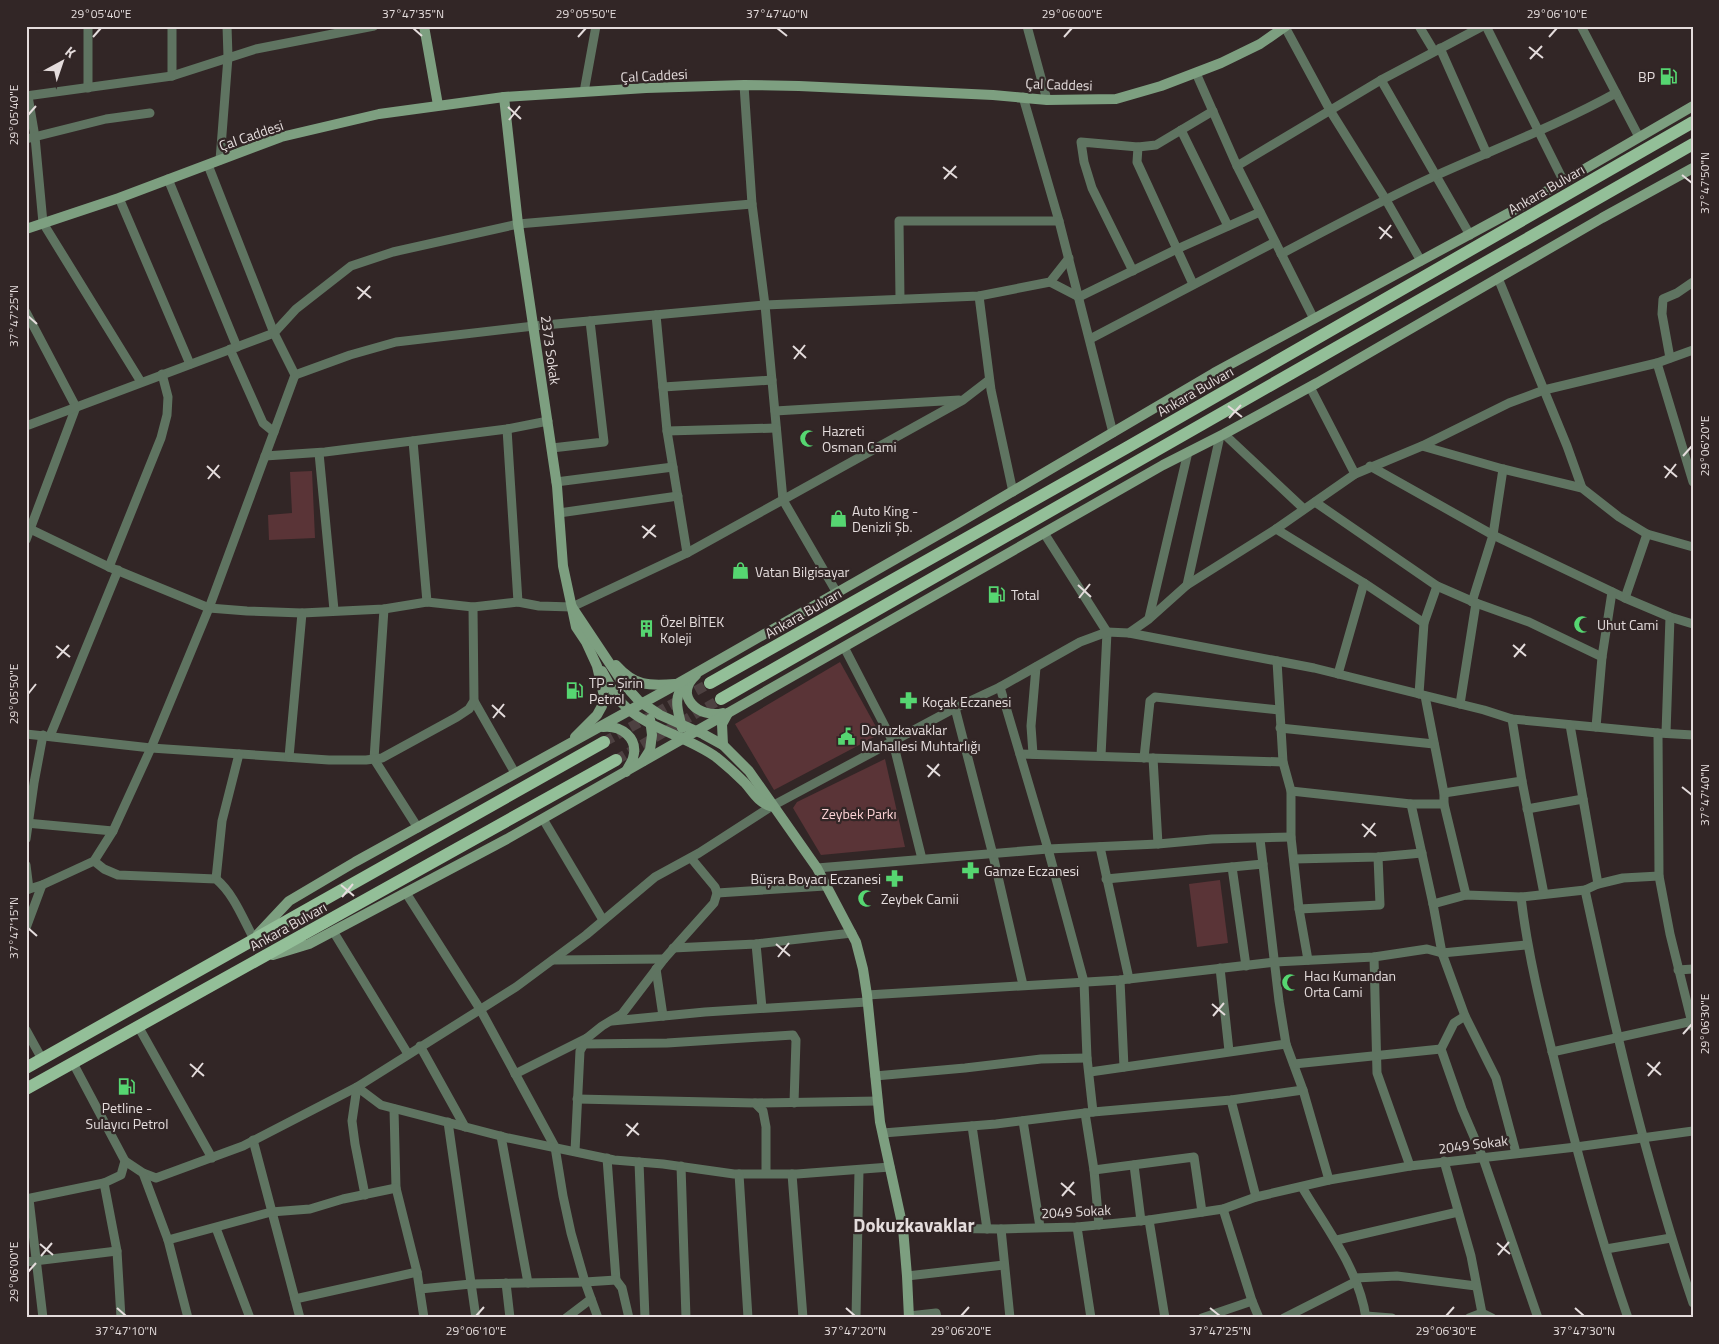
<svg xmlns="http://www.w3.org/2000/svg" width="1719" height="1344" font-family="'Titillium Web',sans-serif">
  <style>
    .green { fill: #5a3437 }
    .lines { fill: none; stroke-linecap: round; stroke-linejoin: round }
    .secondary-tunnel { stroke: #4d4141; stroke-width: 10; stroke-dasharray: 10 5; stroke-linecap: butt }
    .street { stroke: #5f7461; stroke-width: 9 }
    .secondary { stroke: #7d9f80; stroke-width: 10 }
    .primary { stroke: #93bf98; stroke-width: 12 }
    .ticks { fill: none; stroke: #e4dcdc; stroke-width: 2 }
    .labels { text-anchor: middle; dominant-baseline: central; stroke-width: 4.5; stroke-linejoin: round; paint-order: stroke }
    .street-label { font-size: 14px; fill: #e4dcdc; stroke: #322626 }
    .poi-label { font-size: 14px; fill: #e4dcdc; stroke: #322626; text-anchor: start }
    .park-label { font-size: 14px; fill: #fad1d3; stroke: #322626 }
    .district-label { font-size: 19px; font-weight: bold; fill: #e4dcdc; stroke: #322626 }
    .neatline { fill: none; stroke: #e4dcdc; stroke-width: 2 }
    .ticks-label { font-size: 12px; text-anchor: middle; fill: #e4dcdc }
  </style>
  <rect width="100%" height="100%" fill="#322626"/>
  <!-- green -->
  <g class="green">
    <polygon points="312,471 315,538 269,540 268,515 292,513 290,472"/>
    <polygon points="840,662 880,734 774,790 735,724"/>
    <polygon points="885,759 905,847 821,855 793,808 797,802"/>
    <polygon points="1220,880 1228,943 1197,947 1189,884"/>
  </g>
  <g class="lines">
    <!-- secondary-tunnel -->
    <g class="secondary-tunnel">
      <polyline points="604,742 710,683"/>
      <polyline points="616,760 721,699"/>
    </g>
    <!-- street -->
    <g class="street">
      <polyline points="1027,26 1047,100"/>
      <polyline points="1419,26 1434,51"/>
      <polyline points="1486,26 1564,182"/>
      <polyline points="1581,26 1639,137"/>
      <polyline points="1285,27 1331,112 1386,200 1421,261"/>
      <polyline points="1440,48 1487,154"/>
      <polyline points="1196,73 1237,166 1314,319"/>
      <polyline points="172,76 172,26"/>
      <polyline points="1381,80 1470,235"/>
      <polyline points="744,85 752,204 765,305 783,500 837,593"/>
      <polyline points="88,88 88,26"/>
      <polyline points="584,92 596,26"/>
      <polyline points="26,96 172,76 256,49 374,26"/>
      <polyline points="28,96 35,137 43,223 141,382"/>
      <polyline points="1023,97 1059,221 1113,433"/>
      <polyline points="1181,130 1228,226"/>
      <polyline points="26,139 106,119 150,113"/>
      <polyline points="1138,147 1137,162 1193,284"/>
      <polyline points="220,160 228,57 227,26"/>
      <polyline points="1237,166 1381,80 1483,26"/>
      <polyline points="168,179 237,347"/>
      <polyline points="119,198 190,364"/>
      <path d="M1281 254C1332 227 1384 199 1437 175 1497 148 1558 125 1616 93"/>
      <polyline points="1133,271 1092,188 1084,162 1081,142 1138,147 1156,145 1213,111"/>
      <polyline points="1498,278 1567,446 1582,488"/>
      <polyline points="1050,282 1079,297 1177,249 1260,212"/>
      <polyline points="979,296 991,390 1013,492"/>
      <polyline points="900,299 899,221 1059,221"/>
      <polyline points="26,312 76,407 26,540"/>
      <polyline points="656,315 667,431 687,553"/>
      <polyline points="1090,339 1275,242"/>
      <polyline points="230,349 263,423 274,432"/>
      <polyline points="1670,358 1662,314 1663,299 1677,293 1693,282"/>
      <polyline points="1657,363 1693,482"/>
      <polyline points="295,375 350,355 396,342 534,326 765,305 979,296 1050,282 1069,258"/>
      <polyline points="663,387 772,380"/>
      <polyline points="1310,387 1355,474"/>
      <polyline points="775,411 959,400"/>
      <polyline points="26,426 274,333 296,309 351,266 393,252 518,224 752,204"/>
      <polyline points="507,429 518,602"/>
      <polyline points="667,431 776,428"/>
      <polyline points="1224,434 1304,509"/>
      <polyline points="413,441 427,602"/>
      <polyline points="1422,446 1503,469 1582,488 1619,517 1647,534 1693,547"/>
      <polyline points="552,448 604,442 590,321"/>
      <polyline points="319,453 334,610"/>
      <polyline points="265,456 325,452 507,429 548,421"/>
      <polyline points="1370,466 1493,535 1625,598 1670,617 1693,624"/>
      <polyline points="556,482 673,467"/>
      <polyline points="1315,502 1437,586 1476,603 1529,622 1602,657"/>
      <polyline points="559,513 678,496"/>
      <polyline points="26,527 109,567 209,608 247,611 302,613 384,609 427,602 473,607 518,602 539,606 572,607 687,553 963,400 989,380"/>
      <polyline points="1276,529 1364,583 1424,623"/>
      <polyline points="1044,533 1107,632 1101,756"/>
      <polyline points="109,567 161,438 167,415 168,397 162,374"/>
      <polyline points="1187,585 1220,436"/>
      <polyline points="1625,598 1647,534"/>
      <polyline points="1472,602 1493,535 1503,469"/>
      <polyline points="384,609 374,759 418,828"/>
      <polyline points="1149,618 1188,452"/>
      <polyline points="1129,633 1314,668 1484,710 1512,719 1658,733 1693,735"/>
      <polyline points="844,647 893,742 922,859"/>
      <polyline points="1277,661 1283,762 1291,791 1291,837 1299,909 1308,960"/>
      <polyline points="1338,674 1364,583"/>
      <polyline points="1419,694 1424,623 1437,586"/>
      <polyline points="1425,696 1444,793 1444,804 1466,895"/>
      <polyline points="474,701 515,773"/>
      <polyline points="1460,704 1476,603"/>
      <polyline points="955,708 993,855 1023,985"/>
      <polyline points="1512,719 1522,781 1544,894"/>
      <polyline points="1570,725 1598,884"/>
      <polyline points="1596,727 1602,657 1612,592"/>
      <polyline points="1280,728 1434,744"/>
      <polyline points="1658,733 1659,876 1670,934 1693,1027"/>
      <polyline points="1666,733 1670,617"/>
      <polyline points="26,734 151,748 329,760 366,760 382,758 457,717 469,709 474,701 473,607"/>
      <polyline points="50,736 118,570"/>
      <polyline points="1020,754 1283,762"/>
      <polyline points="1033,754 1031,726 1036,667"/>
      <polyline points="289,757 302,613"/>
      <polyline points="1144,758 1150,701 1155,697 1279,710"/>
      <polyline points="1153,758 1158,844"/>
      <polyline points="1291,791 1411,804 1444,804"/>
      <polyline points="1444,793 1522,781"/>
      <polyline points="1411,804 1433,904 1442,953 1465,1016 1496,1078 1516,1153"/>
      <polyline points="774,805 955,708 1000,687 1080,642 1107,632 1129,633 1149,619 1187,585 1276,529 1355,474 1422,446 1509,403 1544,390 1657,363 1693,350"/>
      <polyline points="1527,809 1583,799"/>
      <polyline points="543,819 603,920"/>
      <polyline points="26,823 113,831"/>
      <polyline points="26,839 34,783 43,735"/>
      <polyline points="1260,839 1279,1001 1286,1044 1303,1090 1329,1180"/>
      <polyline points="1100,847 1129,979"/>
      <polyline points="1294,859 1378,857 1422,853"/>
      <path d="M94 861 104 869 118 875 216 879C234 894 243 919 254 939"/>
      <polyline points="26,865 29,889"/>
      <polyline points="1232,867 1246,966"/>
      <polyline points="817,868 1048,849 1158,844 1212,839 1291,837"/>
      <polyline points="216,879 222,821 239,754"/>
      <polyline points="1106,879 1263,864"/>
      <polyline points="26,890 42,885 94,861 113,831 151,748 209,608 295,375 274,333 208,165"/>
      <path d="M1585 890C1615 1029 1647 1168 1693 1303"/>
      <polyline points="406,893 480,1009 555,1147 563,1196 571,1233 585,1282 598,1318"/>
      <polyline points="717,893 825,886"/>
      <path d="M1521 897C1528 958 1544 1019 1559 1079 1579 1160 1601 1240 1628 1318"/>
      <polyline points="1433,904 1466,895 1521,897 1585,890 1598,884 1623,878 1659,876"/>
      <polyline points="1299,909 1380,905 1378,857"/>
      <polyline points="26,928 42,885"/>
      <polyline points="333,931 408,1054"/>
      <polyline points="756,944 762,1008"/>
      <polyline points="673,948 756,944 852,933"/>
      <polyline points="1374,957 1377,1073 1410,1166"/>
      <polyline points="553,960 664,959"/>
      <polyline points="1220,968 1229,1051"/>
      <polyline points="656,969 663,1016"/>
      <polyline points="1678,970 1693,969"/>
      <polyline points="1120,980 1124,1067"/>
      <polyline points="867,995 1120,980 1275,962 1374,957 1427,949 1442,953 1527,945"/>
      <polyline points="1465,1016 1454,1023 1441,1049 1462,1109 1483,1158 1538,1318"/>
      <polyline points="612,1021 705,1012 867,1002"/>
      <polyline points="138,1026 212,1158"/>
      <polyline points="26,1030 42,1059"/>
      <polyline points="583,1044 667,1043 793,1035 796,1040 794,1103"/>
      <polyline points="420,1046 465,1127"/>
      <polyline points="1552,1052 1693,1021"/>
      <polyline points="1294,1064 1441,1049"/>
      <polyline points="1090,1072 1286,1044"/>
      <polyline points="515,1074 587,1038"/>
      <polyline points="875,1076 965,1068 1041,1059 1087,1058"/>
      <polyline points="577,1099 755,1103 763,1111 766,1127 766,1173"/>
      <polyline points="1231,1100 1256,1197"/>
      <polyline points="755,1103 878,1101"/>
      <polyline points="394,1109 396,1188 417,1272 424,1318"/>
      <polyline points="1093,1112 1231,1100 1303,1090"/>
      <polyline points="1085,1113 1094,1170 1099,1225"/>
      <polyline points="1023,1121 1040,1227"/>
      <polyline points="448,1122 476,1318"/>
      <polyline points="972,1126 987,1229"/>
      <polyline points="883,1133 996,1124 1093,1112 1087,1058 1084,982 1048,849 1000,687"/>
      <polyline points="501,1136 528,1283"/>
      <polyline points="253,1140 300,1318"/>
      <polyline points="575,1151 580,1051 587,1038 602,1026 622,1014 664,959 714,903 717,893 715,887 691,858"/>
      <polyline points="607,1158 616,1280"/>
      <polyline points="125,1161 143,1173 156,1178 243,1146 357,1087 381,1105 508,1138 614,1160 663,1164 734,1174 797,1174 890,1167"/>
      <polyline points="1444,1161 1471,1256 1482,1313 1492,1318"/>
      <polyline points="639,1162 645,1318"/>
      <polyline points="1134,1165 1141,1221"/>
      <polyline points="681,1166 686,1318"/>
      <polyline points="1094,1170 1194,1157 1202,1212"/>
      <polyline points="143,1173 168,1240 188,1318"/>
      <polyline points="739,1174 748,1318"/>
      <polyline points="792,1174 803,1318"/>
      <polyline points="104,1183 117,1251 121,1318"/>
      <path d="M1302 1187C1326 1228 1359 1269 1366 1318"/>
      <polyline points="365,1195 355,1144 352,1121 357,1087 516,987 586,935 655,877 699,853 772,806"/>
      <polyline points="26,1199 104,1183 121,1175 125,1161 73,1063"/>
      <polyline points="29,1199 43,1318"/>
      <polyline points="1223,1209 1252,1301 1259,1318"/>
      <polyline points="1149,1220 1165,1318"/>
      <polyline points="1077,1227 1091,1318"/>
      <polyline points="216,1228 250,1318"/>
      <polyline points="903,1228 1001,1229 1077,1227 1149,1220 1223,1209 1256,1197 1329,1180 1410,1166 1576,1147 1693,1131"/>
      <polyline points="1001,1229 1010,1318"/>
      <polyline points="168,1240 271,1212 310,1209 343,1199 396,1188"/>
      <polyline points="1337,1240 1458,1212"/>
      <polyline points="1606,1249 1671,1238"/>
      <polyline points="26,1262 117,1251"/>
      <polyline points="907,1276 1004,1265"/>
      <polyline points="1355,1278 1397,1276 1476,1286"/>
      <polyline points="506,1283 510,1318"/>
      <polyline points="420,1289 471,1284 585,1282 616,1280 622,1288 629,1318"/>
      <polyline points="295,1299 417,1272"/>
      <polyline points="909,1316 936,1313 937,1318"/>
      <polyline points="1366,1316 1392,1318"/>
      <polyline points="566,1318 591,1299"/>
      <polyline points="856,1318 859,1170"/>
      <polyline points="1202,1318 1252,1301"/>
      <polyline points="1284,1318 1355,1282"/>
      <polyline points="1469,1318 1482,1313"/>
    </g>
    <!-- secondary -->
    <g class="secondary">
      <polyline points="424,26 438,105"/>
      <polyline points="504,97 518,224 557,486 563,566 576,627 586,642 597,666 604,696 602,706 597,715 575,737"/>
      <polyline points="26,229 119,198 281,137 379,114 504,97 646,88 744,85 799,86 993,95 1047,100 1116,99 1161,86 1221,63 1260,44 1286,26"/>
      <polyline points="572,607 622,682 639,701 660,715 703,734 723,745 749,771 817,868 856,942 863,969 867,995 880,1122 903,1228 907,1276 909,1318"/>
      <path d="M616 665C635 686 648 686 675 684"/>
      <path d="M602 671C610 685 616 699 628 709 651 729 690 738 716 757 726 765 736 774 745 783 753 792 758 802 770 806"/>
      <path d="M696 675C673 696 699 719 723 713"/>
      <path d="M603 727C621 725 639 738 633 758 632 762 628 767 626 772"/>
      <path d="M682 728C677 707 673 700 685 680"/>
      <polyline points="723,745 722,724 728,713"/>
      <polyline points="643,761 650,750 652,735 650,719"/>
      <polyline points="258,934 289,901 355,862 670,688 957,524 1214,373 1509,213 1693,106"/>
      <polyline points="273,955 309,944 507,839 1163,465 1224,434 1317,383 1602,218 1693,168"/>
    </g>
    <!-- primary -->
    <g class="primary">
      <polyline points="710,683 1126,448 1693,122"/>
      <polyline points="721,699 1693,144"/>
      <polyline points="26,1068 604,742"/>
      <path d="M26 1089C222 978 420 871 616 760"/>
    </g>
  </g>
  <!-- ticks -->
  <path class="ticks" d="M413 28 422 36M777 28 787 36M93 37 101 28M578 37 586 28M1064 37 1072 28M1549 37 1557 28M1529 47 1543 58M1530 59 1542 46M508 107 521 119M28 115 36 106M509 120 520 106M943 167 957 178M1682 175 1692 183M944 179 956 166M1379 227 1392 238M1380 239 1391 225M357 287 371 298M358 299 370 286M28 316 37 324M793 346 806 358M794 359 805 345M1228 406 1242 417M1229 418 1241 405M1683 456 1692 446M207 466 220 478M1664 466 1677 477M1665 478 1676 464M208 479 219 465M642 526 656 537M643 538 655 525M1078 585 1091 597M1079 598 1090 584M1513 645 1526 656M56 646 70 657M1514 657 1525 644M57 658 69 645M28 694 36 684M492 705 505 717M493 718 504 704M927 765 940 776M928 777 939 764M1682 787 1692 795M1362 824 1376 836M1364 837 1375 823M341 885 354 896M342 897 353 884M28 928 37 936M776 944 790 956M778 957 789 943M1212 1004 1225 1015M1213 1016 1224 1003M1683 1034 1692 1024M1647 1063 1661 1075M190 1064 204 1076M1648 1076 1660 1062M192 1077 203 1063M626 1124 639 1135M627 1136 638 1123M1061 1183 1075 1195M1062 1196 1074 1182M1497 1243 1510 1254M40 1244 53 1255M1498 1255 1509 1242M41 1256 52 1243M28 1272 36 1263M117 1308 126 1316M846 1308 855 1316M1210 1308 1220 1316M1575 1308 1584 1316M476 1316 484 1307M961 1316 969 1307M1446 1316 1454 1307"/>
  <!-- icons -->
  <defs>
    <symbol id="fuel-bare" viewBox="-9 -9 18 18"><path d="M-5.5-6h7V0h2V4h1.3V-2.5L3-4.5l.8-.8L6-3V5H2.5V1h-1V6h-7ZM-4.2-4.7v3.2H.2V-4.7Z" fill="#56d671" stroke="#322626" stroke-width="2.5" paint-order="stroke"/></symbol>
    <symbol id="mosque-bare" viewBox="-9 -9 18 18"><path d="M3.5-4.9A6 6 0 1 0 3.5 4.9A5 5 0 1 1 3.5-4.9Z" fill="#56d671" stroke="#322626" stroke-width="2.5" paint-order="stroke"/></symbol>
    <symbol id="shop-bare" viewBox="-9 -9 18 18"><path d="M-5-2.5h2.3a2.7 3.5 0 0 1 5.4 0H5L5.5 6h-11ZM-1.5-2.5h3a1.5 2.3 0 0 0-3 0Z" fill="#56d671" stroke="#322626" stroke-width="2.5" paint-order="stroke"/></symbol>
    <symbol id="building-bare" viewBox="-9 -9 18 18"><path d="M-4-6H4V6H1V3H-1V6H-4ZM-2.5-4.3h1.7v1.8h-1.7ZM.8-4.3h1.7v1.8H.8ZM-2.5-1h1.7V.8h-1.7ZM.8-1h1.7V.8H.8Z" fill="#56d671" stroke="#322626" stroke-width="2.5" paint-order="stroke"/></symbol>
    <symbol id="pharmacy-bare" viewBox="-9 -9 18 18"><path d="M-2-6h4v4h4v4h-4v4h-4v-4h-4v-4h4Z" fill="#56d671" stroke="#322626" stroke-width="2.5" paint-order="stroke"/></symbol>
    <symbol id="civic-bare" viewBox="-9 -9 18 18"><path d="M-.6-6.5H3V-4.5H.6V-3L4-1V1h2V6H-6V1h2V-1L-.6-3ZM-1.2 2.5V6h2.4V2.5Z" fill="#56d671" stroke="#322626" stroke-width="2.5" paint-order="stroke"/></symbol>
  </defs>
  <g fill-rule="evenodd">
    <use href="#fuel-bare" x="1656" y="64" width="25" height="25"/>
    <use href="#mosque-bare" x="796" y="426" width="25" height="25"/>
    <use href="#shop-bare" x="826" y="506" width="25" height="25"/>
    <use href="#shop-bare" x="728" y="558" width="25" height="25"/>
    <use href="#fuel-bare" x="984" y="582" width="25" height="25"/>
    <use href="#mosque-bare" x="1570" y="612" width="25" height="25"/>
    <use href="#building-bare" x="634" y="616" width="25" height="25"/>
    <use href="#fuel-bare" x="562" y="678" width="25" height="25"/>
    <use href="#pharmacy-bare" x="896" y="688" width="25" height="25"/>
    <use href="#civic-bare" x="834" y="724" width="25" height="25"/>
    <use href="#pharmacy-bare" x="958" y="858" width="25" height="25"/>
    <use href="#pharmacy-bare" x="882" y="866" width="25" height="25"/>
    <use href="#mosque-bare" x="854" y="886" width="25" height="25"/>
    <use href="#mosque-bare" x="1278" y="970" width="25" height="25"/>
    <use href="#fuel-bare" x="114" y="1074" width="25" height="25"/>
  </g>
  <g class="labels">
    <!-- street labels -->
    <g class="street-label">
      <text transform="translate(654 75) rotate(-3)">Çal Caddesi</text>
      <text transform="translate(1059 84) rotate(2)">Çal Caddesi</text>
      <text transform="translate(251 135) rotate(-19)">Çal Caddesi</text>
      <text transform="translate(1546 189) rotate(-30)">Ankara Bulvarı</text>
      <text transform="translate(551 350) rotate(82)">2373 Sokak</text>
      <text transform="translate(1195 391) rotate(-30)">Ankara Bulvarı</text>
      <text transform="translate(803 613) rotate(-30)">Ankara Bulvarı</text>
      <text transform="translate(288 926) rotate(-29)">Ankara Bulvarı</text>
      <text transform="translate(1473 1144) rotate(-7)">2049 Sokak</text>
      <text transform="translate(1076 1211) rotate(-3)">2049 Sokak</text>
    </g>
    <!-- poi labels -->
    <g class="poi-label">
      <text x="1655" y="76" text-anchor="end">BP</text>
      <text x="822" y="430">Hazreti<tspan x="822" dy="16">Osman Cami</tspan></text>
      <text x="852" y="510">Auto King -<tspan x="852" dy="16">Denizli Şb.</tspan></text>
      <text x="755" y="571">Vatan Bilgisayar</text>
      <text x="1011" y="594">Total</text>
      <text x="660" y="621">Özel BİTEK<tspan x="660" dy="16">Koleji</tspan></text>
      <text x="1597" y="624">Uhut Cami</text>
      <text x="589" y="682">TP - Şirin<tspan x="589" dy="16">Petrol</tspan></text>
      <text x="922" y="701">Koçak Eczanesi</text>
      <text x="861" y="729">Dokuzkavaklar<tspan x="861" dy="16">Mahallesi Muhtarlığı</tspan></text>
      <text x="984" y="870">Gamze Eczanesi</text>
      <text x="881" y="878" text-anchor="end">Büşra Boyacı Eczanesi</text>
      <text x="881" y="898">Zeybek Camii</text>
      <text x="1304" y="975">Hacı Kumandan<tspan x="1304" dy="16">Orta Cami</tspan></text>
      <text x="127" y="1107" text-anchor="middle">Petline -<tspan x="127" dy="16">Sulayıcı Petrol</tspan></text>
    </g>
    <!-- park labels -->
    <g class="park-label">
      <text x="859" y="813">Zeybek Parkı</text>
    </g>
    <!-- district labels -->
    <g class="district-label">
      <text x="914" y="1224">Dokuzkavaklar</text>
    </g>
  </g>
  <!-- border -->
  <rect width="1719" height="1344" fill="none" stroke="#322626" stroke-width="55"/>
  <!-- north arrow -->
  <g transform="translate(62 62) rotate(40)" stroke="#322626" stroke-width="4" paint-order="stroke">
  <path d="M0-4L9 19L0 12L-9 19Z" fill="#e4dcdc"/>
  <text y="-8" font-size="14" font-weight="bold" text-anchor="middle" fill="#e4dcdc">K</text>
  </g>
  <rect x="28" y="28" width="1664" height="1288" class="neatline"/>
  <g class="ticks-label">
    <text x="101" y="18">29°05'40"E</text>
    <text x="413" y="18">37°47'35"N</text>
    <text x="586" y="18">29°05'50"E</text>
    <text x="777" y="18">37°47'40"N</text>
    <text x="1072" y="18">29°06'00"E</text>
    <text x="1557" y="18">29°06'10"E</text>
    <text transform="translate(14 115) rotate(-90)" y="4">29°05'40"E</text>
    <text transform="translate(1705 183) rotate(-90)" y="4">37°47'50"N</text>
    <text transform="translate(14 316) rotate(-90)" y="4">37°47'25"N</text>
    <text transform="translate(1705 446) rotate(-90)" y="4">29°06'20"E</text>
    <text transform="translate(14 694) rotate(-90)" y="4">29°05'50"E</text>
    <text transform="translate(1705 795) rotate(-90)" y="4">37°47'40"N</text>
    <text transform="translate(14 928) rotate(-90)" y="4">37°47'15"N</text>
    <text transform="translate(1705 1024) rotate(-90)" y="4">29°06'30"E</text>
    <text transform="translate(14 1272) rotate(-90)" y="4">29°06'00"E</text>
    <text x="126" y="1335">37°47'10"N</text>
    <text x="476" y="1335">29°06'10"E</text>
    <text x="855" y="1335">37°47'20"N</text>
    <text x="961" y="1335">29°06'20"E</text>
    <text x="1220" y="1335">37°47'25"N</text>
    <text x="1446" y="1335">29°06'30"E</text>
    <text x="1584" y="1335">37°47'30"N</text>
  </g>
</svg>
